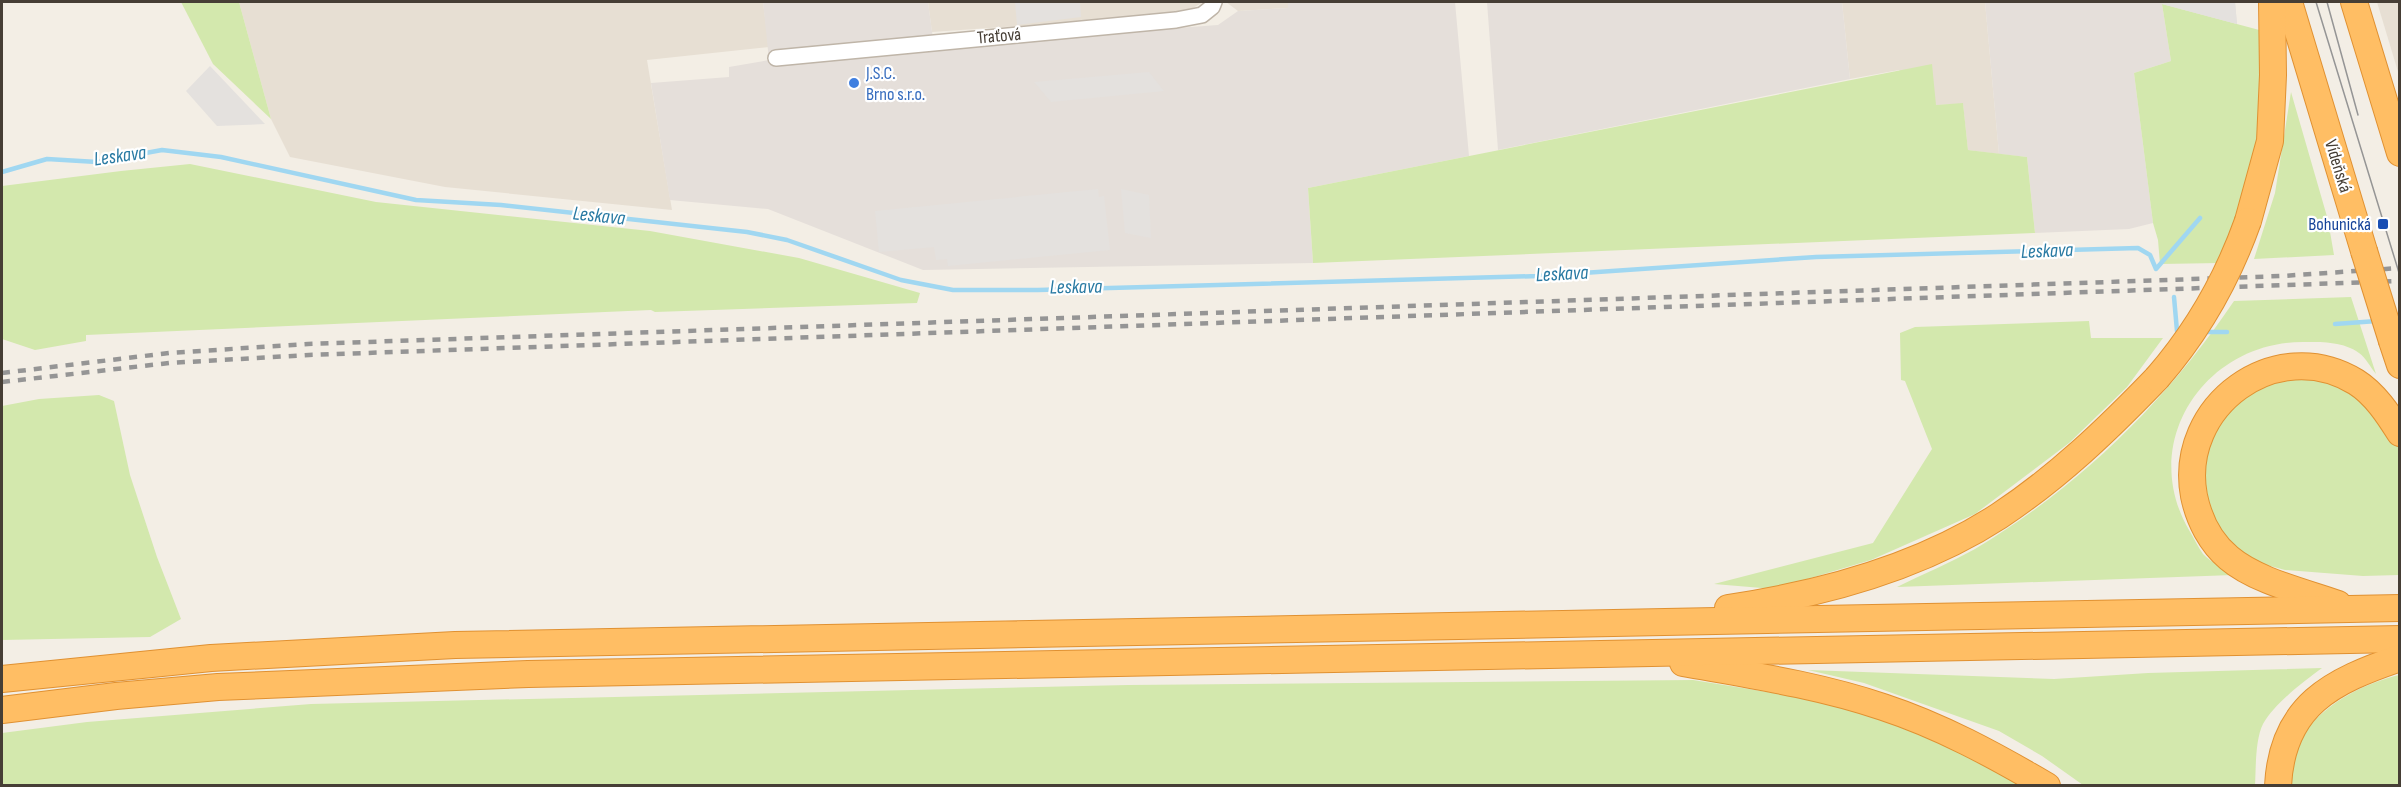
<svg xmlns="http://www.w3.org/2000/svg" width="2401" height="787" font-family="'Sofia Sans Condensed',sans-serif">
  <style>
    .residential { fill: #e7dfd3 }
    .industrial { fill: #e5dfda }
    .green { fill: #d3e8ad }
    .parking { fill: #e4e1de }
    .lines { fill: none; stroke-linecap: round; stroke-linejoin: round }
    .stream { stroke: #a0d7f1; stroke-width: 4.5 }
    .street-casing { stroke: #bfb5a8; stroke-width: 18 }
    .highway-casing { stroke: #e09132; stroke-width: 28 }
    .street { stroke: #fff; stroke-width: 15 }
    .highway { stroke: #ffbe64; stroke-width: 26 }
    .tram { stroke: #959595; stroke-width: 1.5 }
    .rail { stroke: #959595; stroke-width: 4.5; stroke-dasharray: 8 8; stroke-linecap: butt }
    .highway-bridge-casing { stroke: #e09132; stroke-width: 28; stroke-linecap: butt }
    .highway-bridge { stroke: #ffbe64; stroke-width: 26 }
    .shop-dot { fill: #3f7fe0; stroke: #fff; stroke-width: 2 }
    .transit-dot { fill: #1a4fb4; stroke: #fff; stroke-width: 2 }
    .labels { text-anchor: middle; dominant-baseline: central; stroke-width: 4.5; stroke-linejoin: round; paint-order: stroke }
    .street-label { font-size: 18px; fill: #463e35; stroke: #fff }
    .shop-label { font-size: 18px; fill: #366cbe; stroke: #fff; text-anchor: start }
    .transit-label { font-size: 18px; fill: #164399; stroke: #fff; text-anchor: end }
    .water-label { font-size: 20px; font-style: italic; fill: #297aa3; stroke: #fff }
  </style>
  <rect width="100%" height="100%" fill="#f3eee5"/>
  <!-- residential -->
  <g class="residential">
    <polygon points="239,2 763,2 769,47 647,60 672,210 445,187 290,157 271,119"/>
    <polygon points="928,2 1203,2 1193,8 1148,17 932,32"/>
    <polygon points="1226,2 1288,2 1288,8 1238,11"/>
    <polygon points="1842,2 1985,2 1999,154 1968,150 1963,104 1936,105 1899,70 1850,79"/>
    <polygon points="2377,2 2399,2 2399,75"/>
  </g>
  <!-- industrial -->
  <g class="industrial">
    <polygon points="763,2 928,2 934,46 1218,25 1238,11 1288,8 1288,2 1455,2 1469,156 1308,188 1313,263 923,270 768,209 670,200 651,83 729,77 729,67 769,60"/>
    <polygon points="1487,2 1842,2 1850,79 1498,150"/>
    <polygon points="1985,2 2235,2 2237,24 2162,4 2171,61 2134,73 2153,223 2129,229 2035,233 2027,157 1999,154"/>
  </g>
  <!-- green -->
  <g class="green">
    <polygon points="181,2 239,2 271,119 213,64"/>
    <polygon points="2162,4 2263,31 2259,175 2220,263 2160,264 2158,240 2153,223 2134,73 2171,61"/>
    <polygon points="1932,64 1936,105 1963,103 1968,150 2027,157 2035,233 1313,263 1308,188"/>
    <polygon points="2291,92 2328,220 2334,255 2254,259 2275,193"/>
    <polygon points="190,164 376,202 650,231 799,258 920,293 917,303 655,312 651,310 86,335 86,341 35,350 2,339 2,186 121,171"/>
    <path d="M2351 297 2376 374C2371 368 2366 358 2359 353 2344 342 2324 342 2307 342 2207 339 2137 441 2189 530 2194 538 2198 547 2203 554 2211 562 2223 569 2233 575L1897 587C1923 574 1950 563 1975 549 2079 487 2166 402 2234 301Z"/>
    <polygon points="2089,321 2091,338 2163,338 2127,387 2069,443 1975,514 1871,560 1774,589 1714,584 1873,543 1932,449 1905,381 1901,380 1900,333 1915,327"/>
    <polygon points="2292,373 2343,381 2399,444 2399,575 2363,576 2285,570 2263,564 2237,551 2223,537 2203,494 2202,439 2230,401"/>
    <polygon points="99,395 114,401 130,475 157,557 181,619 150,637 2,640 2,406 39,399"/>
    <path d="M2322 668C2303 682 2275 703 2263 724 2255 740 2256 768 2255 786L2083 785 2042 756 1999 731 1864 683 1808 670 2054 679 2148 673Z"/>
    <path d="M2399 675V785L2290 786C2290 772 2296 743 2304 731 2306 728 2311 724 2314 721 2338 697 2367 683 2399 675Z"/>
    <polygon points="1693,680 1835,703 1956,746 2023,785 2,786 2,733 87,722 311,704 1128,685"/>
  </g>
  <!-- parking -->
  <g class="parking">
    <polygon points="1015,2 1080,2 1081,17 1017,25"/>
    <polygon points="2162,2 2235,2 2237,24 2162,4"/>
    <polygon points="210,66 265,124 217,126 186,91"/>
    <polygon points="1149,72 1164,91 1051,102 1034,82"/>
    <polygon points="1098,189 1099,197 1104,196 1110,250 948,266 947,259 936,260 934,247 879,252 875,211"/>
    <polygon points="1121,189 1149,195 1151,238 1125,233"/>
  </g>
  <g class="lines">
    <!-- stream -->
    <g class="stream">
      <polyline points="2,172 47,159 97,162 162,150 221,157 416,200 501,205 747,232 787,240 901,280 953,290 1038,290 1539,276 1816,257 2138,248 2150,255 2156,269 2200,218"/>
      <polyline points="2174,297 2177,331 2183,331"/>
      <polyline points="2335,324 2377,321"/>
      <polyline points="2203,332 2227,332"/>
    </g>
    <defs>
      <polyline id="street" points="776,58 1176,20 1202,15 1212,7 1214,2"/>
      <g id="highway">
        <polyline points="2289,2 2364,251"/>
        <polyline points="2354,2 2400,153"/>
        <polyline points="2248,221 2270,141 2273,75 2272,2"/>
        <polyline points="2392,341 2400,365"/>
        <path d="M2338 604C2304 592 2256 581 2229 558 2211 543 2199 520 2194 496 2177 406 2276 333 2356 382 2375 394 2388 414 2400 433"/>
        <path d="M1728 608C1822 594 1919 568 1999 516 2058 477 2108 429 2157 378"/>
        <path d="M1683 663C1750 675 1818 685 1883 707 1941 726 1994 755 2047 786"/>
        <polyline points="2,679 211,658 455,645 2400,608"/>
        <polyline points="2,710 116,696 218,687 528,674 2400,639"/>
        <path d="M2278 786C2282 705 2332 681 2400 658"/>
      </g>
    </defs>
    <!-- street casing -->
    <use href="#street" class="street-casing"/>
    <!-- highway casing -->
    <use href="#highway" class="highway-casing"/>
    <!-- street -->
    <use href="#street" class="street"/>
    <!-- highway -->
    <use href="#highway" class="highway"/>
    <!-- tram -->
    <g class="tram">
      <polyline points="2316,2 2400,276"/>
      <polyline points="2327,2 2358,115"/>
    </g>
    <!-- rail -->
    <g class="rail">
      <polyline points="2,373 169,353 308,344 2282,276 2400,268"/>
      <polyline points="2,382 169,363 309,355 2400,281"/>
    </g>
    <defs>
      <g id="highway-bridge">
        <polyline points="2364,251 2392,341"/>
        <path d="M2157 378C2198 331 2227 280 2248 221"/>
      </g>
    </defs>
    <!-- highway-bridge casing -->
    <use href="#highway-bridge" class="highway-bridge-casing"/>
    <!-- highway-bridge -->
    <use href="#highway-bridge" class="highway-bridge"/>
  </g>
  <!-- markers -->
  <circle class="shop-dot" cx="854" cy="83" r="6"/>
  <rect class="transit-dot" x="2377" y="218" width="12" height="12" rx="3"/>
  <g class="labels">
    <!-- street labels -->
    <g class="street-label">
      <text transform="translate(999 36) rotate(-5)">Traťová</text>
      <text transform="translate(2338 166) rotate(73)">Vídeňská</text>
    </g>
    <!-- shop labels -->
    <g class="shop-label">
      <text x="866" y="73">J.S.C.<tspan x="866" dy="21">Brno s.r.o.</tspan></text>
    </g>
    <!-- transit labels -->
    <g class="transit-label">
      <text x="2371" y="224">Bohunická</text>
    </g>
    <!-- water labels -->
    <g class="water-label">
      <text transform="translate(120 156) rotate(-8)">Leskava</text>
      <text transform="translate(599 216) rotate(6)">Leskava</text>
      <text transform="translate(2047 251) rotate(-2)">Leskava</text>
      <text transform="translate(1562 274) rotate(-3)">Leskava</text>
      <text transform="translate(1076 287) rotate(-1)">Leskava</text>
    </g>
  </g>
  <!-- border -->
  <rect width="2401" height="787" fill="none" stroke="#463e35" stroke-width="6"/>
</svg>
